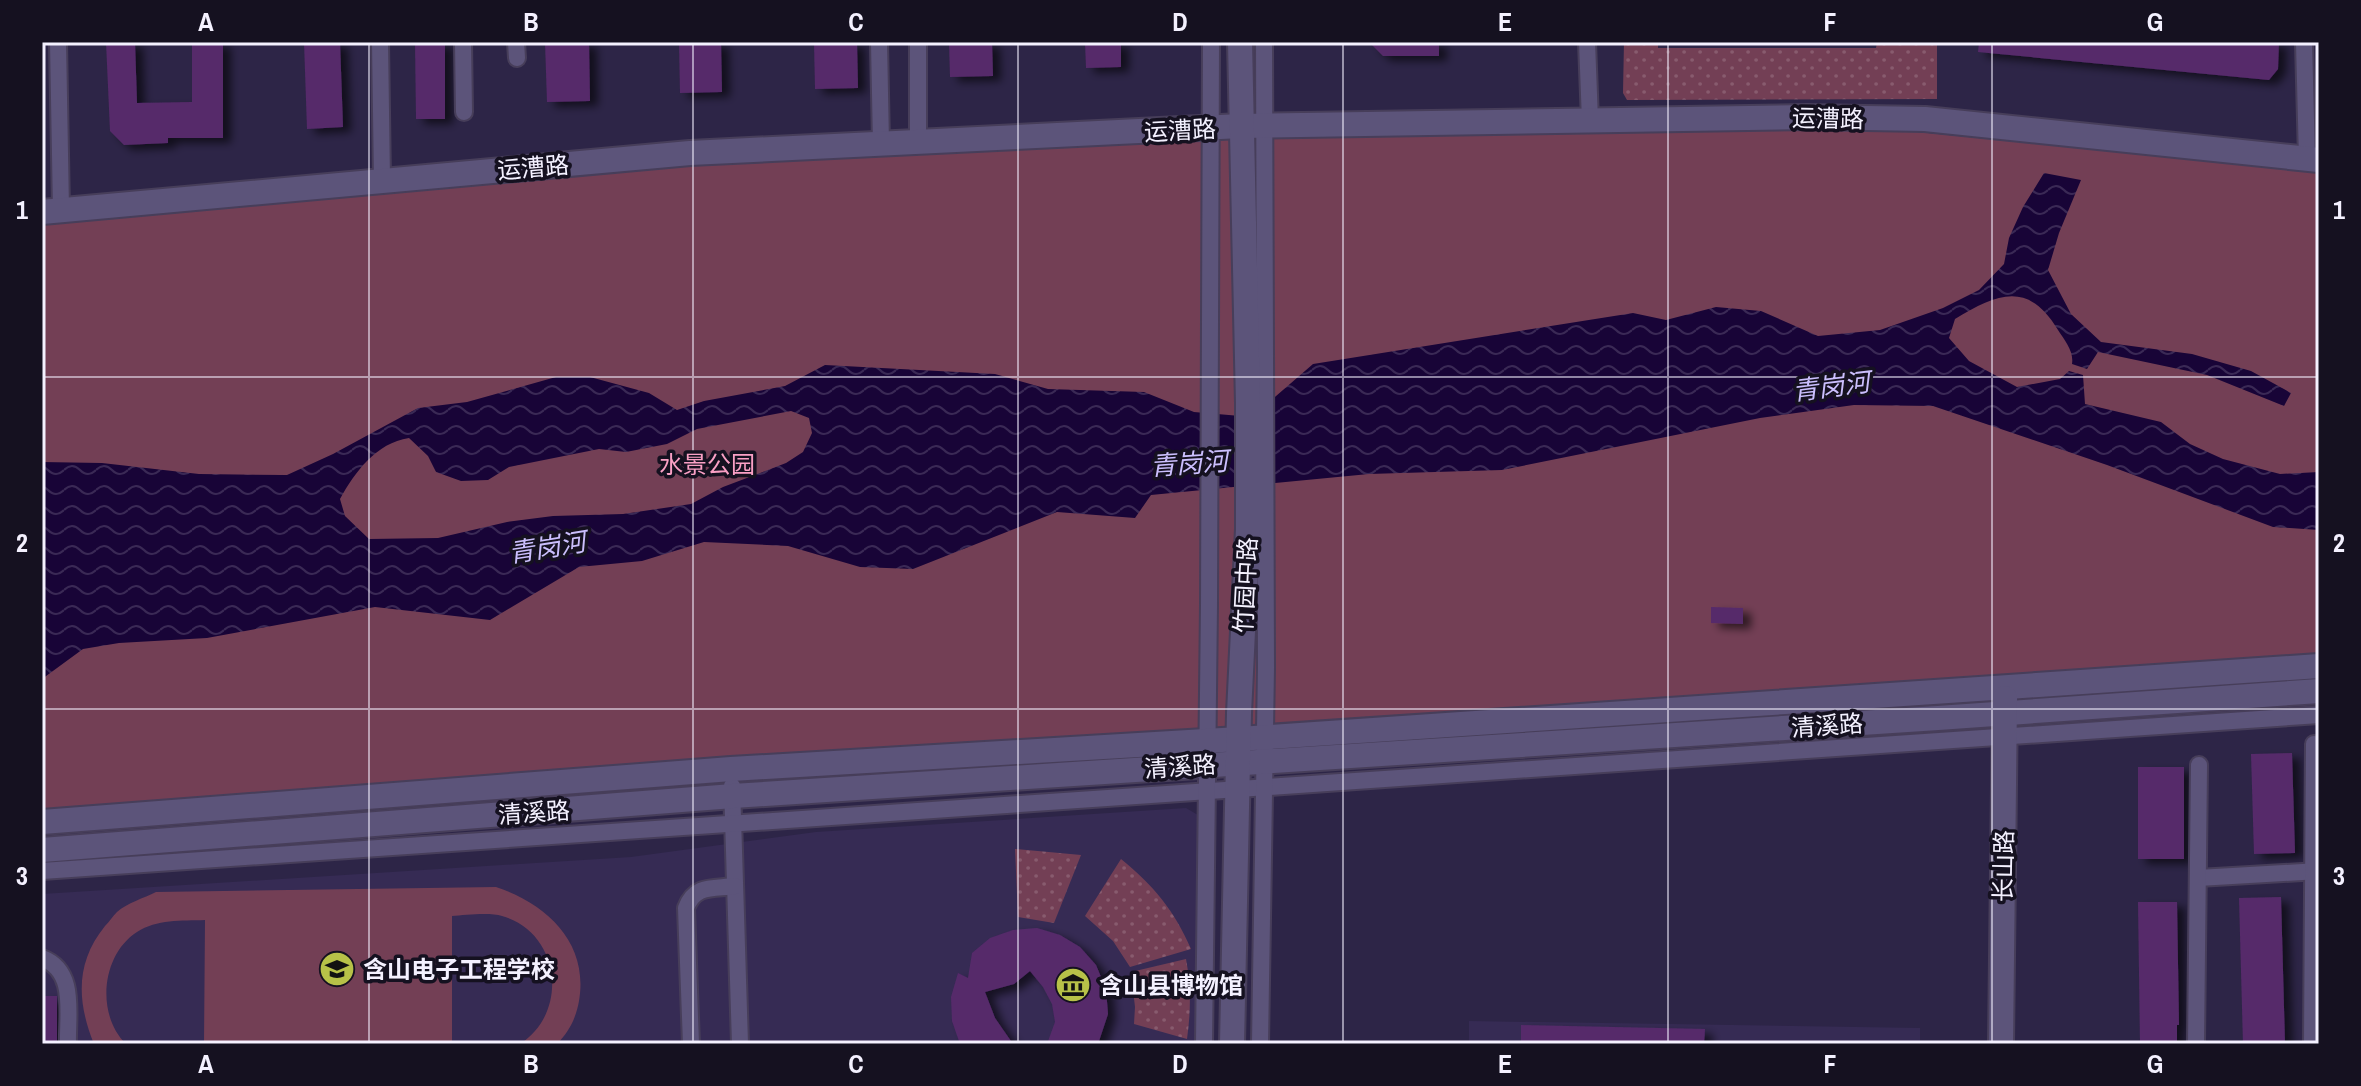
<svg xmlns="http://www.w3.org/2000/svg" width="2361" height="1086" font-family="'Archivo Narrow','Noto Sans SC',sans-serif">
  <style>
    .built { fill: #362b54 }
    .grass { fill: url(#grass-dots) }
    .park { fill: #733f55 }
    .water { fill: url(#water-waves); fill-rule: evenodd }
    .building { fill: #562a6a; filter: url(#shadow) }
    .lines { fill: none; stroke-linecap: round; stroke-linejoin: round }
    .street-casing { stroke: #473e5a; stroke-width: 20 }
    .secondary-casing { stroke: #473e5a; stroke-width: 28 }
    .street { stroke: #5c547a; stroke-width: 16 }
    .secondary { stroke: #5c547a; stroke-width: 24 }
    .grid { fill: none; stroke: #f4f1ff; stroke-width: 2; stroke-opacity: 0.55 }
    .labels { text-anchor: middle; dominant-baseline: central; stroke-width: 7; stroke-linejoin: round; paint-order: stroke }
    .street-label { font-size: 24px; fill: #f4f1ff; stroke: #151120 }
    .park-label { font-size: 24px; fill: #faa0c5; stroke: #151120 }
    .poi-label { font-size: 24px; font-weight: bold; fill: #f4f1ff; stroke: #151120; text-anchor: start }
    .water-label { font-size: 26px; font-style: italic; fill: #cbbffd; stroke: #151120 }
    .neatline { fill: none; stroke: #f4f1ff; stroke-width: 3 }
    .grid-label { font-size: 26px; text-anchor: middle; font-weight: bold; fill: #f4f1ff }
  </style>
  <defs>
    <pattern id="grass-dots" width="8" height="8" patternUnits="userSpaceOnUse" patternTransform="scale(2)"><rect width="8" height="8" fill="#733f55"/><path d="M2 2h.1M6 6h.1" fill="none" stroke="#885b6e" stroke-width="1.8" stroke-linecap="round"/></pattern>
    <pattern id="water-waves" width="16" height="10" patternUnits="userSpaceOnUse" patternTransform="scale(2)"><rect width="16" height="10" fill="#180437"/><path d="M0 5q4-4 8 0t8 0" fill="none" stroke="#3a2955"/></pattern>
    <filter id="shadow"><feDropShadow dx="8" dy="5" stdDeviation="4" flood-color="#0009"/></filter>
  </defs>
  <rect width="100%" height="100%" fill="#2d2547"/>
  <!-- built -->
  <g class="built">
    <polygon points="1186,808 1203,818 1201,1044 42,1044 42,894 631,857 816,832"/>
    <polygon points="1469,1021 1920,1028 1920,1044 1469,1044"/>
  </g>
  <!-- grass -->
  <g class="grass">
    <polygon points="1624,42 1658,42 1658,48 1876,48 1877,42 1937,42 1937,99 1627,100 1623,93"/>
    <polygon points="1015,849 1081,855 1054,923 1018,917"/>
    <path d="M1121 859C1154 886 1174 910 1191 949L1130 967 1113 941 1085 916Z"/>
    <path d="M1186 959C1191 986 1191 1011 1187 1039L1134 1024 1135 1007 1131 972Z"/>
  </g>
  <!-- park -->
  <g class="park">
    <polygon points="1806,129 1918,132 2319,172 2319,654 42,812 42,222 690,164 1106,144 1322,136"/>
    <path d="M496 887C547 904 589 943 579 1001 576 1018 569 1032 557 1044H520C570 1012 560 932 502 916 490 912 465 915 452 916V1044H204L205 920C181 921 157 919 137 932 101 955 96 1015 126 1044H94C77 1002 75 963 105 926 109 922 113 916 117 912 127 903 144 898 156 892Z"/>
  </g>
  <!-- water -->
  <path class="water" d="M2044 173 2081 180 2059 233 2048 270 2071 314 2101 342 2192 354 2251 371 2291 393 2284 406 2207 375 2098 352 2087 369 2072 364C2074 351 2065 341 2058 330 2028 280 1997 294 1955 319L1949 338 1969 361 2017 387 2060 379 2069 371 2083 375 2085 404 2161 422 2190 444 2223 459 2280 474 2319 472V530L2273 527 2107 465 1933 406 1854 405 1760 418 1502 470 1369 474 1151 495 1135 518 1057 512 913 569 860 567 788 546 704 542 642 561 579 567 490 620 375 607 207 638 119 643 83 649 42 679V462L102 463 199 474 287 475 333 454 418 408 467 402 556 377H590L649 393 677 410 704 401 785 386 825 365 995 374 1048 389 1144 392 1194 412 1252 417 1313 364 1633 313 1666 320 1716 307 1761 311 1818 336 1880 330 1943 308 1979 290 2004 264 2009 238 2023 207ZM791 411 809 418 812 433 803 452 786 463 723 487 691 504 623 514 553 516 507 522 438 538 369 539 345 516 340 499C355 472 376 443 409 438L428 456 436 472 461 481 488 480 509 467 599 449 626 452 667 444 697 429Z"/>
  <!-- building -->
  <g class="building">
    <polygon points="106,42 135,42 137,103 192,102 192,42 223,42 223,138 168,138 168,143 124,145 110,131"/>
    <polygon points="304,42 340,42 343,127 307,129"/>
    <polygon points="415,42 445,42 445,119 416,119"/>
    <polygon points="545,42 589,42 590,101 547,102"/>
    <polygon points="679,42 721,42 722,92 680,93"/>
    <polygon points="814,42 857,42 858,88 815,89"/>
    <polygon points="949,42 992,42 993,76 950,77"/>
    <polygon points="1085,42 1121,42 1121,67 1086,68"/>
    <polygon points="1369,42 1439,42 1439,56 1383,56"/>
    <polygon points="1979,42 2279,42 2278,69 2269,80 1978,52"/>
    <polygon points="1711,607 1743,608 1743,624 1711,623"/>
    <polygon points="2292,753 2295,853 2254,854 2251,754"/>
    <rect x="2138" y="767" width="46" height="92"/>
    <polygon points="2281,897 2285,1044 2243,1044 2239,898"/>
    <polygon points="2138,902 2177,902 2179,1025 2177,1025 2177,1044 2140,1044"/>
    <polygon points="1037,928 1060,935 1080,947 1096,965 1106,989 1108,1014 1098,1044 1047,1044 1055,1022 1052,1004 1043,987 1030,971 1014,984 985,992 995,1018 1013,1044 960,1044 952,1021 951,997 958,973 968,978 972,953 990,938 1013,930"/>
    <rect x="42" y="996" width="15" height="48"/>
    <polygon points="1521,1025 1705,1029 1704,1044 1521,1044"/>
  </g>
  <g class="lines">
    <defs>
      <g id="street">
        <polyline points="58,42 61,210"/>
        <polyline points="380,42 382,181"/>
        <polyline points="463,42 464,112"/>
        <polyline points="516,42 517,58"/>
        <polyline points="879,42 881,144"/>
        <polyline points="1587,42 1590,121"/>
        <polyline points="2304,42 2307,159"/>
        <polyline points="918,143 918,42"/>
        <polyline points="732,786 740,1044"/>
        <polyline points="42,871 2319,715"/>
        <polyline points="2198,878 2319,871"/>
        <path d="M42 958C77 971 67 1014 68 1044"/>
        <path d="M691 1044 686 908C695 884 713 889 735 886"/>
        <polyline points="1204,1044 1209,605 1211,42"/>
        <polyline points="1260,1044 1266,667 1264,42"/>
        <polyline points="2196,1044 2199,765"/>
        <polyline points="2312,1044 2314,744"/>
      </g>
      <g id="secondary">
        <polyline points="42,212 690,153 1241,126 1807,117 1925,119 2319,160"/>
        <polyline points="42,822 731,769 1239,739 2319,666"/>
        <polyline points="42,850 733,796 1938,718 2319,691"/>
        <polyline points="1232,1044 1239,713 1248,529 1248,403 1240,42"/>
        <polyline points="2001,1044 2005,698"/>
      </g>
    </defs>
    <!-- street casing -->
    <use href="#street" class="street-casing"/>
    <!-- secondary casing -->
    <use href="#secondary" class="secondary-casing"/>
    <!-- street -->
    <use href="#street" class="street"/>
    <!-- secondary -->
    <use href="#secondary" class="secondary"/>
  </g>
  <!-- grid -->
  <path class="grid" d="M369 42V1044M693 42V1044M1018 42V1044M1343 42V1044M1668 42V1044M1992 42V1044M42 377H2319M42 709H2319"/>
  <!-- icons -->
  <defs>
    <symbol id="school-disc" viewBox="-11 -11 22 22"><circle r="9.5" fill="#b7c148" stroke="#151120"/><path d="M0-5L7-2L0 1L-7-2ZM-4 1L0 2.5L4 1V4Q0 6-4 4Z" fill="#111"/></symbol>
    <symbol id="museum-disc" viewBox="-11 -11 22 22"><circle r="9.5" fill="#b7c148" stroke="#151120"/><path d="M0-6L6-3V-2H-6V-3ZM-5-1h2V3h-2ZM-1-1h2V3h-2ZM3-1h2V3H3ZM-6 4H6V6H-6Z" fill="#111"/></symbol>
  </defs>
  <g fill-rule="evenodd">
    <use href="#school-disc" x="317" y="949" width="40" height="40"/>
    <use href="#museum-disc" x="1053" y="965" width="40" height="40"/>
  </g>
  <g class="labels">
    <!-- street labels -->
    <g class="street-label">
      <text transform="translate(1828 118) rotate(1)">运漕路</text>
      <text transform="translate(1180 130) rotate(-3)">运漕路</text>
      <text transform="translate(533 167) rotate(-5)">运漕路</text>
      <text transform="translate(1245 585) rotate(-87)">竹园中路</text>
      <text transform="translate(1827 725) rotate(-4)">清溪路</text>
      <text transform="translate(1180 766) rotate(-4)">清溪路</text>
      <text transform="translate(534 812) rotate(-4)">清溪路</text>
      <text transform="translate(2003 866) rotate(-89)">长山路</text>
    </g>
    <!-- park labels -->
    <g class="park-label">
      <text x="707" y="464">水景公园</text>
    </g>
    <!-- poi labels -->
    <g class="poi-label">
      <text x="363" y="969">含山电子工程学校</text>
      <text x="1099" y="985">含山县博物馆</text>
    </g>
    <!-- water labels -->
    <g class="water-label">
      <text transform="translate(1831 386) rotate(-7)">青岗河</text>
      <text transform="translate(1189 463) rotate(-4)">青岗河</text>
      <text transform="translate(547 547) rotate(-9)">青岗河</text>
    </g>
  </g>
  <!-- border -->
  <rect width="2361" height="1086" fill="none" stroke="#151120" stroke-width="88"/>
  <rect x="44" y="44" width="2273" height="998" class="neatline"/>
  <g class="grid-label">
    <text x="206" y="31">A</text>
    <text x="531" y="31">B</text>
    <text x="856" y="31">C</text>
    <text x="1180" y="31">D</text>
    <text x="1505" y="31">E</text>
    <text x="1830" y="31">F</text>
    <text x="2155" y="31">G</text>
    <text x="22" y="219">1</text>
    <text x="2339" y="219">1</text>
    <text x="22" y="552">2</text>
    <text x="2339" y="552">2</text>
    <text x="22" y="885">3</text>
    <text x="2339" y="885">3</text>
    <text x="206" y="1073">A</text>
    <text x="531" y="1073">B</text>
    <text x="856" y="1073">C</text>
    <text x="1180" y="1073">D</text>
    <text x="1505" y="1073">E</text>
    <text x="1830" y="1073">F</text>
    <text x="2155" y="1073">G</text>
  </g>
</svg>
